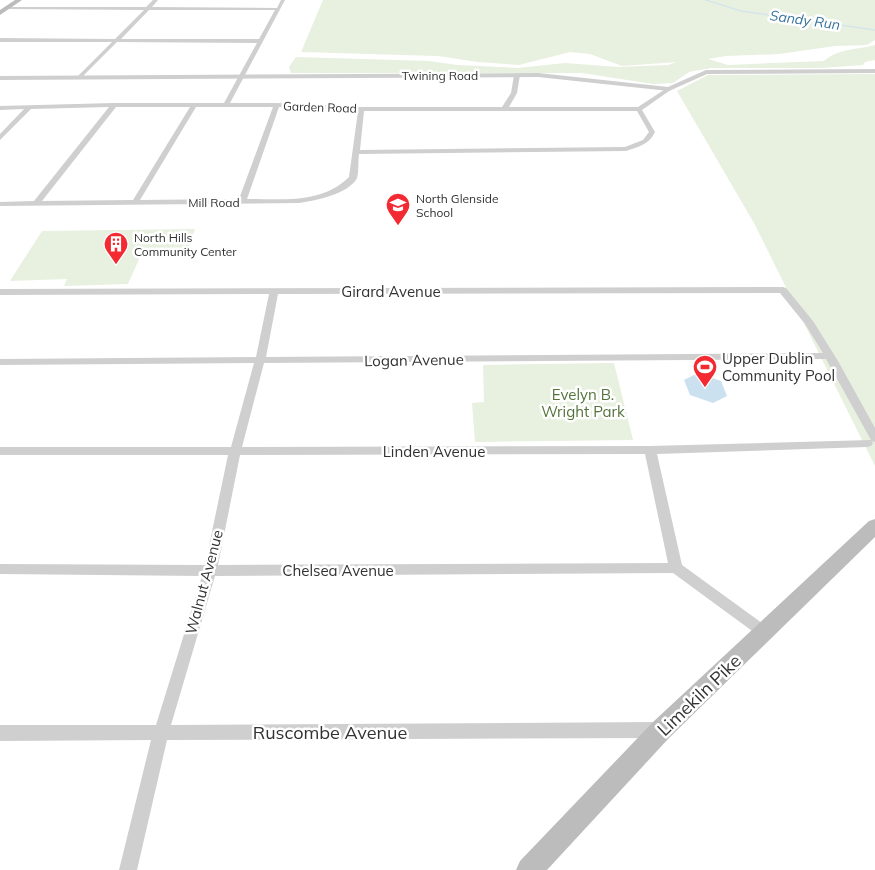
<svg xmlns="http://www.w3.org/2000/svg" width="875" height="870" font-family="Mulish,sans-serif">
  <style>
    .green { fill: #e8f0e0 }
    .water { fill: #cce1f0 }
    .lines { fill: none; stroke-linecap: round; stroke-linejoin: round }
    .stream { stroke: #cce1f0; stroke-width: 1 }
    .minor { fill: #cfcfcf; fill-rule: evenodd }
    .tertiary { fill: #cfcfcf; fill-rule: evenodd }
    .secondary { fill: #bcbcbc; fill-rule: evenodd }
    .labels { text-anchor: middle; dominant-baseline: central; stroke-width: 5; stroke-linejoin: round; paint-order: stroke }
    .far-street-label { font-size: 12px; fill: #323232; stroke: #fff }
    .far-poi-label { font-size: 12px; fill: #323232; stroke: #fff; text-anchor: start }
    .far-water-label { font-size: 14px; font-style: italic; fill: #38739d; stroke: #fff }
    .street-label { font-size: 15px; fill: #323232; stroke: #fff }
    .poi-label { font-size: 15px; fill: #323232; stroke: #fff; text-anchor: start }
    .park-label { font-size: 15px; fill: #54733b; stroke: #fff }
    .near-street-label { font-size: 18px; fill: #323232; stroke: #fff }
  </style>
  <rect width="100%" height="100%" fill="#fff"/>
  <!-- green -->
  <g class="green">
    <path d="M323 0H875V40L867 45 835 46 779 54 726 56 708 59 728 65 824 61C839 48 857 50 875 45V60L865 62 863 65 821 68H711L689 72 673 83 653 84 582 73H291L289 67 296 57 429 61 457 65 518 68 565 63 618 67 668 65 677 62 622 66 590 54 570 52 519 65 478 62 438 56 301 52Z"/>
    <polygon points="875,74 875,466 754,223 677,91 708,75"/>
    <polygon points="195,229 186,255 140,257 128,284 64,286 67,279 10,281 42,231"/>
    <polygon points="614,363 633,440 475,442 472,403 484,402 483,365"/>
  </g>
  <!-- water -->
  <polygon class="water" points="698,373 721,381 727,396 713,403 690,395 684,380"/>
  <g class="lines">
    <!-- stream -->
    <polyline class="stream" points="706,0 741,11 875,30"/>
    <!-- minor -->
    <g class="minor">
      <path d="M153 0H158L152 7 277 8 281 0H285L230 103H277L361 107H502L511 93 514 75 517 73 520 75 517 93 509 107H638L667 88 672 89 642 110 655 132C650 144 638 147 626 151L359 154C358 161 359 172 357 178 349 194 314 201 299 203L0 206V202L34 201 109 107 31 109 0 140V134L24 109 0 110V106L114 103H224L257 43 117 42 80 79 78 76 112 42H0V38L115 39 144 10 6 9 4 7H146ZM149 10H275L259 39H121ZM116 107H190L133 200 42 201ZM196 107H273L239 199 140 200ZM279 107 358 111 349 177C322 204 282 199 247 199ZM364 111H637L649 132 643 140 625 147 360 150Z"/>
      <path d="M783 287 786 288 813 321 838 361 875 428V442L871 441 873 443 871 446 867 447 657 454 682 565 769 628 771 632 769 636 764 638 759 636 673 573 215 576 171 725 658 722 664 725 666 730 664 735 658 738 167 740 137 870H119L151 740 0 741V725H156L202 576 0 574V564L205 565 228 455H0V447H231L254 363 0 365V359L256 357 269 294 0 295V289ZM780 293 805 324 823 353 266 357 278 294ZM826 359 871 440 650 446 242 447 264 363ZM645 454 668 563 218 565 240 455Z"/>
    </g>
    <!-- tertiary -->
    <polygon class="tertiary" points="875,69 875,73 707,74 669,91 538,77 0,80 0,76 538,73 668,87 706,70"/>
    <!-- secondary -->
    <g class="secondary">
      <polygon points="15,0 22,0 0,15 0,10"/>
      <polygon points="875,519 875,537 669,738 547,870 516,870 520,861 653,722 869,521"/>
    </g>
  </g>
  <!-- icons -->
  <defs>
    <symbol id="school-pin" viewBox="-11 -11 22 30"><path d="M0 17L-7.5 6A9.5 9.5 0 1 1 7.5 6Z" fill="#f42a33" stroke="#fff"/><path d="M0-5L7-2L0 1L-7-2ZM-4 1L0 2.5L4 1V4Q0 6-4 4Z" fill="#fff"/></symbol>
    <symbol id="building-pin" viewBox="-11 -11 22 30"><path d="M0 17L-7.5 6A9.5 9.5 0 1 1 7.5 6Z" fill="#f42a33" stroke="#fff"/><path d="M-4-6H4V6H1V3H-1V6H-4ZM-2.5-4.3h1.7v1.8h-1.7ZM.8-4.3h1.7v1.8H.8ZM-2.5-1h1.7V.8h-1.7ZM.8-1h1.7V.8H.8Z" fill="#fff"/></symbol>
    <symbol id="stadium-pin" viewBox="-11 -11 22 30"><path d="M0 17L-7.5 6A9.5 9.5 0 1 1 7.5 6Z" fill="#f42a33" stroke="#fff"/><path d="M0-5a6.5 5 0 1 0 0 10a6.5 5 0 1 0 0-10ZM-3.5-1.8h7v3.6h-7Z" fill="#fff"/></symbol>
  </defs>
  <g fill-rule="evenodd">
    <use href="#school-pin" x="384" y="191" width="28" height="38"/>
    <use href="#building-pin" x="102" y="230" width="28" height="38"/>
    <use href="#stadium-pin" x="691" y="353" width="28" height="38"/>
  </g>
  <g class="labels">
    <!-- far-street labels -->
    <g class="far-street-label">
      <text x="440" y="75">Twining Road</text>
      <text transform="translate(320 107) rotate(2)">Garden Road</text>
      <text x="214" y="202">Mill Road</text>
    </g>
    <!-- far-poi labels -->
    <g class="far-poi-label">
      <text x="416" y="198">North Glenside<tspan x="416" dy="14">School</tspan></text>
      <text x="134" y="237">North Hills<tspan x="134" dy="14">Community Center</tspan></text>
    </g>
    <!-- far-water labels -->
    <g class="far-water-label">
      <text transform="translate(805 20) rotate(8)">Sandy Run</text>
    </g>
    <!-- street labels -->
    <g class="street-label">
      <text x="391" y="291">Girard Avenue</text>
      <text transform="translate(414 360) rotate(-1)">Logan Avenue</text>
      <text x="434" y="451">Linden Avenue</text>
      <text x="338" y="570">Chelsea Avenue</text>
      <text transform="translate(204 582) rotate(-75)">Walnut Avenue</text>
    </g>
    <!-- poi labels -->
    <g class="poi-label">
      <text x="722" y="358">Upper Dublin<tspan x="722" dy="17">Community Pool</tspan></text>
    </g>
    <!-- park labels -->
    <g class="park-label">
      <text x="583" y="394">Evelyn B.<tspan x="583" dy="17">Wright Park</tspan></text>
    </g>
    <!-- near-street labels -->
    <g class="near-street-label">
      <text transform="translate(699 695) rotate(-44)">Limekiln Pike</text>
      <text x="330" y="732">Ruscombe Avenue</text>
    </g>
  </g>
</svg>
